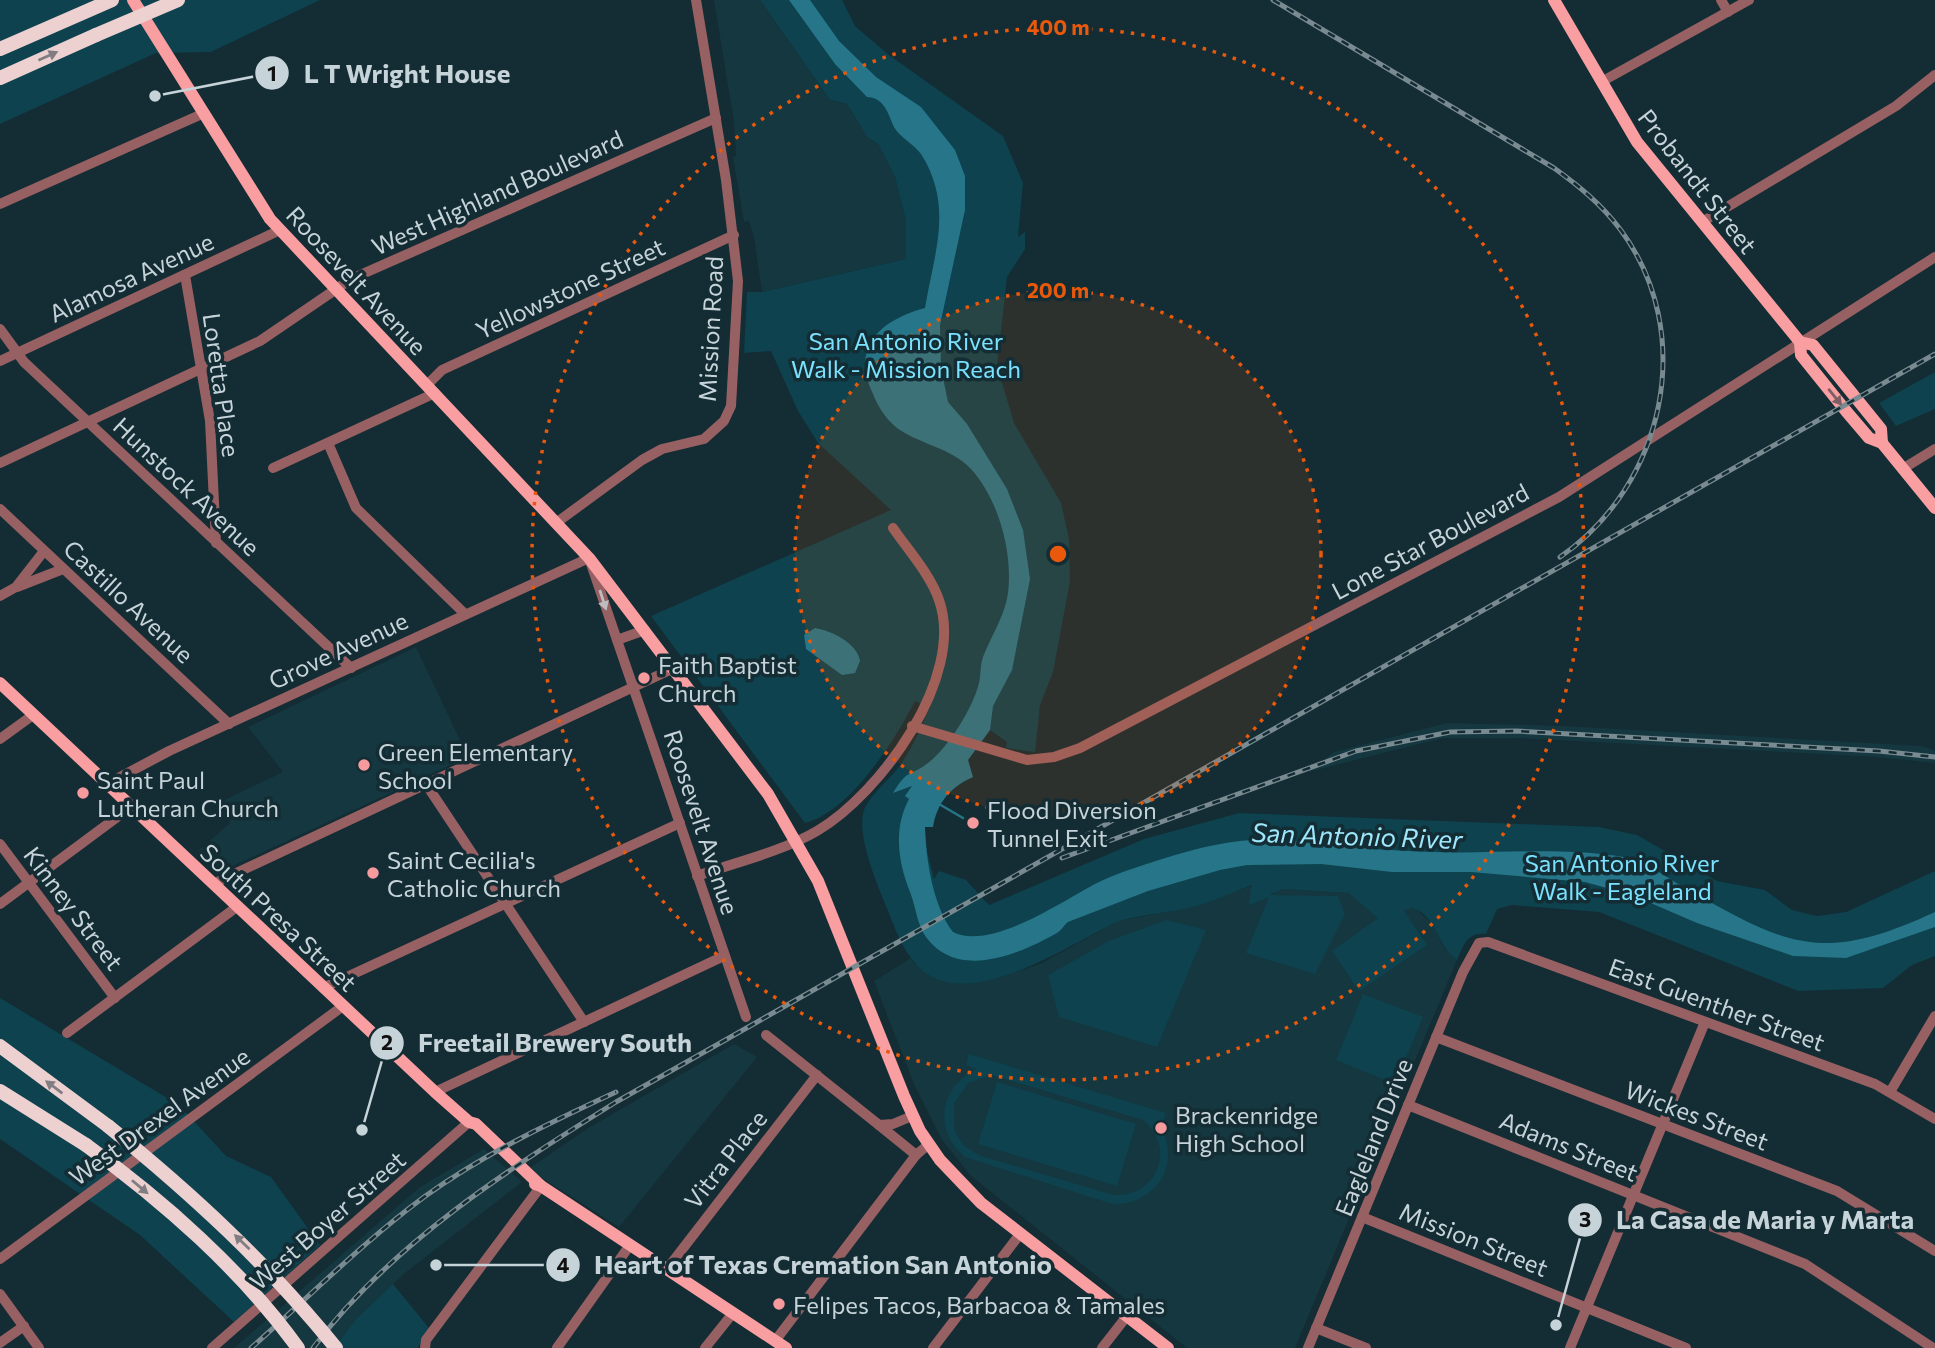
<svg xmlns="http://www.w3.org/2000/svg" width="1935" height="1348" font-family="Commissioner,sans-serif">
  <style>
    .built { fill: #143740 }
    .green { fill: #0d424e; fill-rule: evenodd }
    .water { fill: #267588 }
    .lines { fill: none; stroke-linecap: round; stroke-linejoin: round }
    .stream { stroke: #267588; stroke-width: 2.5 }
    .minor { stroke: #976062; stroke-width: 10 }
    .major { stroke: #f99ea1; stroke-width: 12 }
    .highway { stroke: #edd0d0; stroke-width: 14 }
    .rail-casing { stroke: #798b91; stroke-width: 5 }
    .rail { stroke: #142c33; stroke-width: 2.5; stroke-dasharray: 8; stroke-linecap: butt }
    .highway-bridge { stroke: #edd0d0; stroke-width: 14 }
    .oneway { fill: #807e82 }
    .oneway2 { fill: #7b5f64 }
    .oneway3 { fill: #bdbdc1 }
    .ring { fill: none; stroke: #e8590c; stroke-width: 3.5; stroke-dasharray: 3.5 7 }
    .poi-dot { fill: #f59b9e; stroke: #142c33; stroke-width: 2.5 }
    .labels { text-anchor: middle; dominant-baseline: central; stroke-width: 7; stroke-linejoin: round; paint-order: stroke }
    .street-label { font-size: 24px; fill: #c6d4d9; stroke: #142c33 }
    .park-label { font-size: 24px; fill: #7ae2fe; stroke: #142c33 }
    .poi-label { font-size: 24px; fill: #c6d4d9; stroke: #142c33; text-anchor: start }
    .water-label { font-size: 26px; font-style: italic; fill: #9de7fc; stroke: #142c33 }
    .centre { fill: #e8590c; stroke: #142c33; stroke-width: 3.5 }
    .ring-label { font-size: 21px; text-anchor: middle; font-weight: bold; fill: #e8590c; stroke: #142c33; stroke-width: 7; stroke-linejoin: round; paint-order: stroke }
    .leader { fill: none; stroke: #c6d4d9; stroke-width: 2.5 }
    .callout-dot { fill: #c6d4d9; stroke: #142c33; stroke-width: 2.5 }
    .mark-label { font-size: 21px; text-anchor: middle; font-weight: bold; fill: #111 }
    .callout-label { font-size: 26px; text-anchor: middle; font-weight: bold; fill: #c6d4d9; stroke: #142c33; stroke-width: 7; stroke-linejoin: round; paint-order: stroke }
  </style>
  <rect width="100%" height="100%" fill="#142c33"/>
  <!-- built -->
  <g class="built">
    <polygon points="714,0 760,0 830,100 847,104 867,137 878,144 895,177 906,221 906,259 762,292 754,237 749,221 744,222 733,157 736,156 734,122"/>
    <polygon points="416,647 468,757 220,872 198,851 230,823 222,801 283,772 248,727"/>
    <polygon points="1447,723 1564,726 1921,746 1935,750 1935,763 1877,757 1518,738 1443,738 1308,772 1334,752"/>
    <polygon points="1253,885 1248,906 1283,889 1348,893 1379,918 1411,908 1417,910 1431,922 1444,948 1457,960 1295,1348 1187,1348 971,1176 942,1140 914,1084 874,981 911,958 914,963 962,982 1005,975 1040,964 1118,921 1196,906"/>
    <polygon points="734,1044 757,1057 619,1227 536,1174 531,1167 590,1127"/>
    <polygon points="484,1149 522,1182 405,1273 357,1318 334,1348 234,1348 420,1187"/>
  </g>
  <!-- green -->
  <g class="green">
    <polygon points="0,0 320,0 211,52 156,53 0,124"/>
    <path d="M760 0H842L855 26 889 55 1003 136 1023 183 1018 237 1025 232V249L1007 277 997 366 1014 423 1061 503 1069 539 1070 581 1053 672 1040 705 1035 752 1006 748 1007 742 990 730 968 760 973 777C950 787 937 803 933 827H925L927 851 934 879 939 871 966 880 989 905 1144 839 1239 813 1599 827 1637 835 1717 881 1765 890 1792 910 1817 916 1846 912 1935 871V956L1912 965 1883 988 1798 991 1599 912 1512 905 1497 909 1486 934C1467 932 1464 945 1457 960 1434 943 1437 914 1411 908L1404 911 1427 945 1359 991 1332 951 1378 918 1348 893 1283 889 1270 895 1338 896 1345 914 1315 974 1246 953 1269 897 1248 906 1252 885C1233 892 1213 902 1193 907 1173 912 1130 916 1115 923 1068 945 961 1019 915 963 901 948 894 925 886 906 877 884 858 839 863 814 866 797 891 779 901 764 913 747 921 727 930 707L915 701C895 740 850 812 805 823L651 616 891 510 818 443 798 411 771 351 744 353 747 292H762L906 259V221L895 177 878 144 867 137 847 104 830 100Z"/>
    <polygon points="1935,372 1935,409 1896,426 1879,403"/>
    <polygon points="1166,920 1206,930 1157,1047 1059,1017 1048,975 1109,941"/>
    <polygon points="1363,994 1423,1017 1395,1084 1336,1060"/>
    <polygon points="0,998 179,1105 226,1156 271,1177 320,1245 234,1322 140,1235 0,1139"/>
    <path d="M969 1054 1166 1113 1163 1124H1159C1183 1162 1157 1206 1112 1204L965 1157C932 1130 940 1086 977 1069L966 1065ZM992 1075 1143 1120C1177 1148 1157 1197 1114 1195L981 1156 964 1146 954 1130V1104L968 1083Z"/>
    <polygon points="997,1082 1136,1124 1117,1186 978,1144"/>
    <polygon points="393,1284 429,1328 418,1348 334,1348 357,1318"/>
  </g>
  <!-- water -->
  <g class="water">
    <path d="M789 0H810L839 41 876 77 921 107 955 150 965 176V210L940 325 941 368 948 402 967 424 1007 489 1023 530 1030 579 1012 670 993 706 990 730 968 760 973 777C950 787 937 803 933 827H925C926 860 933 906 953 932 990 951 1061 902 1093 885 1114 874 1140 866 1162 859 1206 845 1251 835 1297 841 1342 846 1388 851 1434 852 1498 854 1553 847 1618 856 1645 860 1665 877 1689 890 1790 948 1825 963 1935 912V927L1846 958 1793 956 1697 923 1632 895 1585 882 1471 872H1392L1321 864 1247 865 1220 870 1148 891 1068 922C1063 926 1062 930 1057 933 1020 954 958 981 926 937 917 925 916 907 910 892 898 862 893 829 909 799L905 796 912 786 893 793C909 767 909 778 928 763 948 748 973 708 979 683 981 675 980 666 983 657 991 636 1005 616 1008 593 1013 553 999 500 971 469 950 447 921 445 897 428 886 419 878 407 873 394 850 346 881 320 925 308 934 253 954 206 921 154 914 144 899 137 894 127 888 114 885 98 867 97L835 64Z"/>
    <path d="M815 628C832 631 857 643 860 661L855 673 842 675 806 649 804 635Z"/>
  </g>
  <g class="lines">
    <!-- stream -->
    <polyline class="stream" points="939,804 963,818"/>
    <!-- minor -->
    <g class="minor">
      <polyline points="1721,0 1728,12"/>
      <polyline points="1601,82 1749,0"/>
      <polyline points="0,204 202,114"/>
      <polyline points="1702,222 1896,106 1935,75"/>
      <polyline points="185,275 210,421 216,543"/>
      <polyline points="0,329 24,362 351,668"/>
      <polyline points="0,361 280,230"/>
      <polyline points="427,385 442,370 734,235"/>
      <polyline points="328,443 356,508 465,614"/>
      <polyline points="0,463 260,341 351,279 716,118"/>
      <polyline points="273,468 435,393"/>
      <polyline points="1904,468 1935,449"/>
      <polyline points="0,509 229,724"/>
      <polyline points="556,523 642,460 662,449 704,439 724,421 731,406 738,281 726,180 696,0"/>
      <polyline points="17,587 63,569"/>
      <polyline points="0,596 16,587 44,551"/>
      <polyline points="645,630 617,640 746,1017"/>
      <polyline points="912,726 1027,760 1054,757 1080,748 1559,497 1935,257"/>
      <polyline points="0,739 33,715"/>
      <polyline points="107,784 169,751 589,558 617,640"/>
      <polyline points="426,784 584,1022"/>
      <polyline points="0,844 115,998"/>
      <path d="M697 876C736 862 781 852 817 831 880 794 966 677 939 600 930 574 908 550 893 528"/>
      <polyline points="213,884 674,668"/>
      <polyline points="0,904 132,806"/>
      <polyline points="323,988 680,823"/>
      <polyline points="67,1033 238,906"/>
      <polyline points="766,1035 879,1125 893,1124 912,1116"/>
      <polyline points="1436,1037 1837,1191 1935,1251"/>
      <polyline points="435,1092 724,956"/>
      <polyline points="1890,1092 1935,1016"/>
      <polyline points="1408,1105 1805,1264 1933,1348"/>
      <polyline points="879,1125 916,1155"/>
      <polyline points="1362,1217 1686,1348"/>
      <polyline points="0,1259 343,1006"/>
      <polyline points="667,1269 817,1075"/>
      <polyline points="0,1294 39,1348"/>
      <polyline points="1316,1328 1366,1348"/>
      <polyline points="775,1341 916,1155 929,1144"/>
      <polyline points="0,1343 24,1326"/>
      <polyline points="212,1348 469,1122"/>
      <polyline points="425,1348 426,1340 541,1186"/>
      <polyline points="557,1348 630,1245"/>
      <polyline points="705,1348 733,1313"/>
      <polyline points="933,1348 1020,1234"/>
      <polyline points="1102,1348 1127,1316"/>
      <polyline points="1308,1348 1463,972 1479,943 1488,942 1875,1084 1935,1119"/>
      <polyline points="1570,1348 1705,1022"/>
    </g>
    <!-- major -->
    <g class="major">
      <polyline points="133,0 270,219 589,558 768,794 818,881 904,1096 920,1131 940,1160 981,1203 1168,1348"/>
      <polyline points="1554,0 1637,142 1800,342 1813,345 1881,429 1882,443"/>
      <polyline points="1800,342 1801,355 1846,411 1869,438 1882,443 1935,508"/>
      <polyline points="0,683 435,1092 469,1122 476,1124 541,1186"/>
      <polyline points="535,1184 541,1186 786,1348"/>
    </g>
    <!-- highway -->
    <g class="highway">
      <polyline points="0,49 112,0"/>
      <polyline points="0,78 96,35"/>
      <polyline points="0,1046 108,1126"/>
      <polyline points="0,1091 86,1145"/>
    </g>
    <defs>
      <g id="rail">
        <path d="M1273 0 1554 168C1579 186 1601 204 1620 229 1698 333 1665 485 1560 557"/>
        <polyline points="1062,858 1356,751 1450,732 1516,731 1879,751 1935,757"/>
        <path d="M251 1348C308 1298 363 1242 424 1197 484 1154 549 1123 616 1092"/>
        <path d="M313 1348C391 1244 507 1170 616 1102L1935 354"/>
      </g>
    </defs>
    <!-- rail casing -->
    <use href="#rail" class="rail-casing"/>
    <!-- rail -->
    <use href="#rail" class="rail"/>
    <!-- highway-bridge -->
    <g class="highway-bridge">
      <polyline points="96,35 178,0"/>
      <path d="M108 1126C192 1194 268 1264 336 1348"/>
      <path d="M86 1145C162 1200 243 1271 298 1348"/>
    </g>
  </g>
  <!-- one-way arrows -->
  <defs><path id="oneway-solid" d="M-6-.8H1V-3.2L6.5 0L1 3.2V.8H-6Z" transform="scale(1.75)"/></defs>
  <g class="oneway">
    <use href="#oneway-solid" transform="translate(48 56) rotate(-24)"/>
    <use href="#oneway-solid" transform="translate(54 1087) rotate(-143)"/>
    <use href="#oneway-solid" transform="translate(140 1187) rotate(40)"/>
    <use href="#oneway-solid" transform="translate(242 1242) rotate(-136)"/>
  </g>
  <use class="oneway2" href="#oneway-solid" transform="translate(1835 397) rotate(51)"/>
  <use class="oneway3" href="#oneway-solid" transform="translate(603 600) rotate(72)"/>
  <!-- distance rings -->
  <circle cx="1058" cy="554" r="263" fill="#e8590c" fill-opacity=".12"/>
  <g class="ring">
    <circle cx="1058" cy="554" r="263"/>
    <circle cx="1058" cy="554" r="526"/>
  </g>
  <!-- markers -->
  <g class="poi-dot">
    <circle cx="644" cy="678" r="7"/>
    <circle cx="364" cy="765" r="7"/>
    <circle cx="83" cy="793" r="7"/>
    <circle cx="973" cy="823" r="7"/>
    <circle cx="373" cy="873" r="7"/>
    <circle cx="1161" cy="1128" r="7"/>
    <circle cx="779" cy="1304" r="7"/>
  </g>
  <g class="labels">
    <!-- street labels -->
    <g class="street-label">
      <text transform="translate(1698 181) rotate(52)">Probandt Street</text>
      <text transform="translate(497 192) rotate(-24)">West Highland Boulevard</text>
      <text transform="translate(131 277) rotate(-25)">Alamosa Avenue</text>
      <text transform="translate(357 280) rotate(47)">Roosevelt Avenue</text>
      <text transform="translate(570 288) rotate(-25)">Yellowstone Street</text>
      <text transform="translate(710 329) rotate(-87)">Mission Road</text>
      <text transform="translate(222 385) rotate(82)">Loretta Place</text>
      <text transform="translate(187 486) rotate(43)">Hunstock Avenue</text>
      <text transform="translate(1430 541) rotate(-28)">Lone Star Boulevard</text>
      <text transform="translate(129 601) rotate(43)">Castillo Avenue</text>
      <text transform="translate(338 650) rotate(-25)">Grove Avenue</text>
      <text transform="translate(702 822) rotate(72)">Roosevelt Avenue</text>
      <text transform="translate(74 908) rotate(53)">Kinney Street</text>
      <text transform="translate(279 917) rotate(43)">South Presa Street</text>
      <text transform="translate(1717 1004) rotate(20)">East Guenther Street</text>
      <text transform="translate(1697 1115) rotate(21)">Wickes Street</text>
      <text transform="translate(159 1116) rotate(-36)">West Drexel Avenue</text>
      <text transform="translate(1373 1137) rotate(-68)">Eagleland Drive</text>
      <text transform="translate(1569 1146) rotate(22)">Adams Street</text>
      <text transform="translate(725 1159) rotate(-52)">Vitra Place</text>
      <text transform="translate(327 1220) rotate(-41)">West Boyer Street</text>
      <text transform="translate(1474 1239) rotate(22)">Mission Street</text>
    </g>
    <!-- park labels -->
    <g class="park-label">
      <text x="906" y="340">San Antonio River<tspan x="906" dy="28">Walk - Mission Reach</tspan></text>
      <text x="1622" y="862">San Antonio River<tspan x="1622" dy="28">Walk - Eagleland</tspan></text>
    </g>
    <!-- poi labels -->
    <g class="poi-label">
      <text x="658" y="664">Faith Baptist<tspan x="658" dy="28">Church</tspan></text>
      <text x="378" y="751">Green Elementary<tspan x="378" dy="28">School</tspan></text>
      <text x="97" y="779">Saint Paul<tspan x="97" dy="28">Lutheran Church</tspan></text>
      <text x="987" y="809">Flood Diversion<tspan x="987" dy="28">Tunnel Exit</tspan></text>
      <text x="387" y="859">Saint Cecilia's<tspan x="387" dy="28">Catholic Church</tspan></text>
      <text x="1175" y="1114">Brackenridge<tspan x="1175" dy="28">High School</tspan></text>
      <text x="793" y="1304">Felipes Tacos, Barbacoa &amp; Tamales</text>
    </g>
    <!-- water labels -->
    <g class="water-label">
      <text transform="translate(1357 835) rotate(2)">San Antonio River</text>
    </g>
  </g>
  <circle cx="1058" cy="554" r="10" class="centre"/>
  <g class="ring-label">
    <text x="1058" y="35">400 m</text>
    <text x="1058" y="298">200 m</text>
  </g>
  <!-- callouts -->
  <path class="leader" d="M155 96L272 73M362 1130L387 1043M1556 1325L1585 1220M436 1265L563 1265"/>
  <g class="callout-dot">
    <circle cx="155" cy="96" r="7"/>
    <circle cx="362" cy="1130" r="7"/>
    <circle cx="1556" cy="1325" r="7"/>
    <circle cx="436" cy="1265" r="7"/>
    <circle cx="272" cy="73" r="18"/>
    <circle cx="387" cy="1043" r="18"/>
    <circle cx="1585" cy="1220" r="18"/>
    <circle cx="563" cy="1265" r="18"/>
  </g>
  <g class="mark-label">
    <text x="272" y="81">1</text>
    <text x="387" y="1050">2</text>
    <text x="1585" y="1227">3</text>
    <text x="563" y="1273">4</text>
  </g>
  <g class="callout-label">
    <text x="407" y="83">L T Wright House</text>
    <text x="555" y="1052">Freetail Brewery South</text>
    <text x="1765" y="1229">La Casa de Maria y Marta</text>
    <text x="823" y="1274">Heart of Texas Cremation San Antonio</text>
  </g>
</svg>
